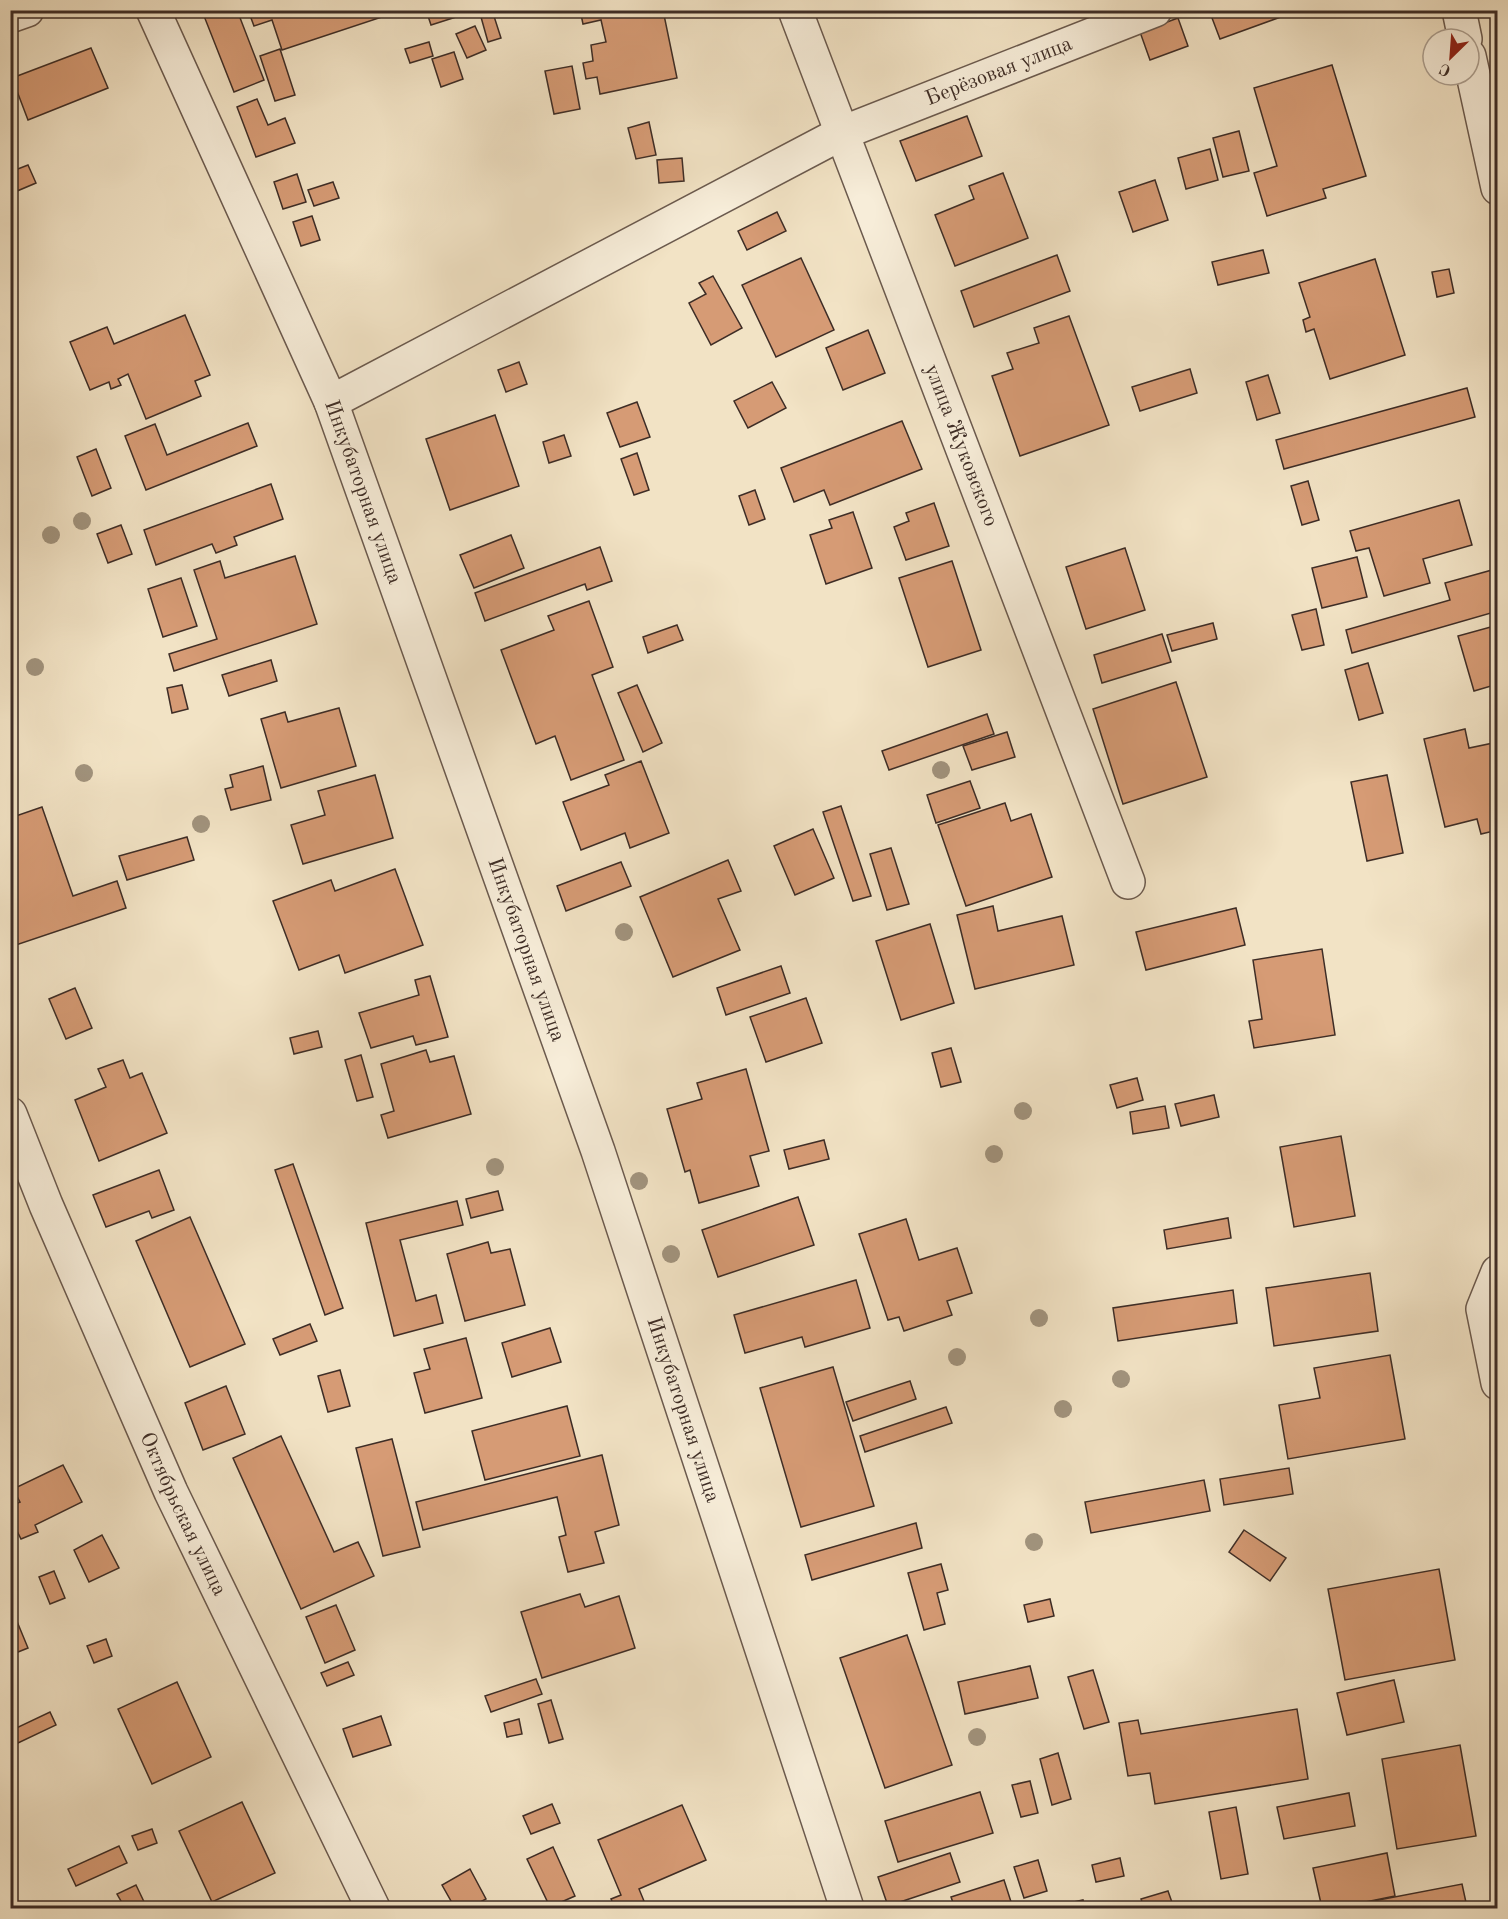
<svg xmlns="http://www.w3.org/2000/svg" width="1508" height="1919" font-family="'Old Standard TT',serif">
  <style>
    .building { fill: #d69b75; stroke: #3e2d26; stroke-width: 1.5 }
    .lines { fill: none; stroke-linecap: round; stroke-linejoin: round }
    .minor-casing { stroke: #6b5a4e; stroke-width: 36 }
    .minor { stroke: #f7edd9; stroke-width: 33 }
    .tree { fill: #a1937d }
    .labels { text-anchor: middle; dominant-baseline: central; stroke-width: 5; stroke-linejoin: round; paint-order: stroke }
    .street-label { font-size: 21px; fill: #3e2d26; stroke: #f7edd9 }
  </style>
  <rect width="100%" height="100%" fill="#f2e3c5"/>
  <filter id="stains"><feTurbulence type="fractalNoise" baseFrequency=".00333" numOctaves="4"/><feColorMatrix values="0 0 0 0 .2 0 0 0 0 .09 0 0 0 0 .02 0 0 0 .5 -.17"/></filter>
  <radialGradient id="worn" r=".72"><stop offset=".6" stop-color="#630" stop-opacity="0"/><stop offset="1" stop-color="#630" stop-opacity=".3"/></radialGradient>
  <!-- building -->
  <g class="building">
    <polygon points="217,10 237,10 264,80 234,92 204,16"/>
    <polygon points="248,10 400,10 400,11 282,50 272,20 254,26"/>
    <polygon points="426,10 475,10 475,11 431,25"/>
    <polygon points="479,10 492,10 501,38 488,42"/>
    <polygon points="580,10 663,10 677,78 600,94 597,77 586,79 583,63 593,61 591,45 606,42 601,20 583,24"/>
    <polygon points="1209,10 1300,10 1220,39"/>
    <polygon points="1178,18 1188,46 1150,60 1140,32"/>
    <polygon points="475,26 486,50 467,58 456,34"/>
    <polygon points="429,42 433,56 410,63 405,49"/>
    <polygon points="91,48 108,88 28,120 12,78"/>
    <polygon points="280,49 295,95 275,101 260,56"/>
    <polygon points="454,52 463,79 441,87 432,59"/>
    <polygon points="1332,65 1366,176 1323,189 1326,198 1267,216 1254,173 1277,166 1254,88"/>
    <polygon points="572,66 580,109 554,114 545,71"/>
    <polygon points="257,99 268,125 285,118 295,143 256,157 237,107"/>
    <polygon points="967,116 982,156 916,181 900,141"/>
    <polygon points="649,122 656,155 636,159 628,128"/>
    <polygon points="1239,131 1249,171 1223,177 1213,138"/>
    <polygon points="1210,149 1218,180 1186,189 1178,158"/>
    <polygon points="682,158 684,181 659,183 657,160"/>
    <polygon points="28,165 36,183 10,194 10,172"/>
    <polygon points="1003,173 1028,238 955,266 935,215 974,199 969,186"/>
    <polygon points="297,174 306,202 283,209 274,182"/>
    <polygon points="1155,180 1168,220 1133,232 1119,192"/>
    <polygon points="333,182 339,198 314,206 308,190"/>
    <polygon points="777,212 786,231 747,250 738,231"/>
    <polygon points="312,216 320,240 301,246 293,222"/>
    <polygon points="1263,250 1269,273 1218,285 1212,262"/>
    <polygon points="1057,255 1070,291 974,327 961,291"/>
    <polygon points="801,258 834,330 776,357 742,285"/>
    <polygon points="1375,259 1405,355 1330,379 1314,329 1306,332 1303,320 1310,317 1299,283"/>
    <polygon points="1449,269 1454,293 1437,297 1432,272"/>
    <polygon points="713,276 742,328 711,345 689,303 706,294 699,283"/>
    <polygon points="185,315 210,375 195,381 201,396 146,419 128,374 118,379 121,385 111,389 109,382 90,390 70,342 107,327 114,344"/>
    <polygon points="1069,316 1109,425 1020,456 992,376 1013,369 1007,353 1039,343 1034,328"/>
    <polygon points="868,330 885,373 843,390 826,348"/>
    <polygon points="519,362 527,384 506,392 498,370"/>
    <polygon points="1190,369 1197,393 1140,411 1132,387"/>
    <polygon points="1268,375 1280,413 1257,420 1246,382"/>
    <polygon points="772,382 786,408 748,428 734,401"/>
    <polygon points="1467,388 1475,417 1284,469 1276,440"/>
    <polygon points="637,402 650,437 620,447 607,413"/>
    <polygon points="495,415 519,486 450,510 426,439"/>
    <polygon points="902,421 922,469 830,505 824,490 794,502 781,468"/>
    <polygon points="248,423 257,446 146,490 125,436 155,424 167,455"/>
    <polygon points="564,435 571,456 549,463 543,442"/>
    <polygon points="96,449 111,488 92,496 77,457"/>
    <polygon points="637,453 649,490 634,495 621,459"/>
    <polygon points="1308,481 1319,520 1302,525 1291,486"/>
    <polygon points="271,484 283,519 234,537 237,545 216,553 212,544 156,565 144,530"/>
    <polygon points="755,490 765,519 749,525 739,496"/>
    <polygon points="1459,500 1472,545 1423,559 1430,583 1384,596 1369,548 1356,551 1350,531"/>
    <polygon points="934,503 949,546 906,560 894,527 909,521 906,513"/>
    <polygon points="853,512 872,568 826,584 810,535 832,528 829,520"/>
    <polygon points="121,525 132,554 108,563 97,534"/>
    <polygon points="511,535 524,568 474,588 460,555"/>
    <polygon points="600,547 612,581 587,590 585,584 485,621 475,593"/>
    <polygon points="1125,548 1145,610 1086,629 1066,567"/>
    <polygon points="295,556 317,624 174,671 169,654 217,639 194,570 220,561 225,578"/>
    <polygon points="1357,557 1367,597 1322,608 1312,568"/>
    <polygon points="952,561 981,650 928,667 899,578"/>
    <polygon points="1492,570 1498,589 1498,611 1352,653 1346,630 1450,600 1445,583"/>
    <polygon points="181,578 197,626 163,637 148,589"/>
    <polygon points="589,601 613,667 592,675 624,760 571,780 555,736 536,744 501,650 554,630 548,616"/>
    <polygon points="1316,609 1324,645 1302,650 1292,615"/>
    <polygon points="1213,623 1217,639 1172,651 1167,635"/>
    <polygon points="677,625 683,640 648,653 643,637"/>
    <polygon points="1498,625 1498,684 1474,691 1458,636"/>
    <polygon points="1162,634 1171,662 1102,683 1094,655"/>
    <polygon points="271,660 277,681 229,696 222,675"/>
    <polygon points="1368,663 1383,713 1359,720 1345,670"/>
    <polygon points="1176,682 1207,777 1123,804 1093,709"/>
    <polygon points="182,685 188,709 172,713 167,688"/>
    <polygon points="637,685 662,743 643,752 618,693"/>
    <polygon points="339,708 356,766 281,788 261,719 285,712 288,722"/>
    <polygon points="987,714 994,734 889,770 882,751"/>
    <polygon points="1465,729 1469,748 1498,742 1498,830 1481,834 1477,819 1445,827 1424,739"/>
    <polygon points="1007,732 1015,757 972,770 963,746"/>
    <polygon points="641,761 669,833 630,848 625,833 581,850 563,802 609,785 605,775"/>
    <polygon points="263,766 271,800 231,810 225,789 233,787 230,775"/>
    <polygon points="375,775 393,838 303,864 291,825 325,815 318,791"/>
    <polygon points="1387,775 1403,853 1367,861 1351,782"/>
    <polygon points="970,781 980,808 936,823 927,795"/>
    <polygon points="1005,803 1011,821 1031,814 1052,877 966,906 938,825"/>
    <polygon points="841,806 871,896 853,901 823,812"/>
    <polygon points="42,807 73,896 117,881 126,908 10,947 10,818"/>
    <polygon points="813,829 834,878 795,895 774,846"/>
    <polygon points="187,837 194,860 127,880 119,856"/>
    <polygon points="891,848 909,904 887,910 870,854"/>
    <polygon points="728,860 741,891 718,899 740,950 673,977 640,897"/>
    <polygon points="621,862 631,886 566,911 557,886"/>
    <polygon points="395,869 423,945 345,973 339,955 299,970 273,901 331,880 335,891"/>
    <polygon points="993,906 998,931 1062,916 1074,965 975,989 957,915"/>
    <polygon points="1236,908 1245,945 1146,970 1136,932"/>
    <polygon points="930,924 954,1003 901,1020 876,941"/>
    <polygon points="1322,949 1335,1035 1254,1048 1249,1021 1262,1019 1253,960"/>
    <polygon points="781,966 790,993 726,1015 717,988"/>
    <polygon points="430,976 448,1037 416,1045 413,1036 371,1048 359,1013 419,995 415,980"/>
    <polygon points="75,988 92,1028 66,1039 49,999"/>
    <polygon points="806,998 822,1043 766,1062 750,1017"/>
    <polygon points="318,1031 322,1047 294,1054 290,1038"/>
    <polygon points="951,1048 961,1082 941,1087 932,1053"/>
    <polygon points="426,1050 430,1062 454,1056 471,1114 388,1138 381,1115 394,1111 381,1064"/>
    <polygon points="361,1055 373,1097 357,1101 345,1060"/>
    <polygon points="123,1060 130,1078 142,1073 167,1133 99,1161 75,1100 106,1087 98,1069"/>
    <polygon points="746,1069 769,1151 750,1156 759,1186 699,1203 690,1170 685,1172 667,1109 702,1099 697,1083"/>
    <polygon points="1137,1078 1143,1100 1117,1108 1110,1085"/>
    <polygon points="1214,1095 1219,1117 1181,1126 1175,1104"/>
    <polygon points="1165,1106 1169,1128 1133,1134 1130,1112"/>
    <polygon points="1341,1136 1355,1216 1294,1227 1280,1147"/>
    <polygon points="824,1140 829,1159 789,1169 784,1150"/>
    <polygon points="293,1164 343,1308 325,1315 275,1170"/>
    <polygon points="159,1170 174,1210 152,1218 149,1211 106,1227 93,1195"/>
    <polygon points="498,1191 503,1210 471,1218 466,1199"/>
    <polygon points="798,1197 814,1245 718,1277 702,1230"/>
    <polygon points="457,1201 463,1225 400,1240 416,1301 436,1295 443,1323 394,1336 366,1223"/>
    <polygon points="190,1217 245,1344 190,1367 136,1241"/>
    <polygon points="1228,1218 1231,1238 1167,1249 1164,1230"/>
    <polygon points="906,1219 919,1260 957,1248 972,1293 947,1301 952,1315 904,1331 899,1317 888,1320 859,1234"/>
    <polygon points="488,1242 491,1253 510,1249 525,1305 465,1321 447,1254"/>
    <polygon points="1370,1273 1378,1331 1274,1346 1266,1288"/>
    <polygon points="856,1280 870,1328 805,1347 802,1337 745,1353 734,1315"/>
    <polygon points="1233,1290 1237,1323 1118,1341 1113,1308"/>
    <polygon points="310,1324 317,1341 280,1355 273,1339"/>
    <polygon points="550,1328 561,1362 512,1377 502,1343"/>
    <polygon points="466,1338 482,1398 425,1413 414,1373 430,1369 424,1349"/>
    <polygon points="1390,1355 1405,1439 1288,1459 1279,1405 1320,1398 1314,1368"/>
    <polygon points="833,1367 874,1506 801,1527 760,1388"/>
    <polygon points="340,1370 350,1406 328,1412 318,1376"/>
    <polygon points="910,1381 916,1399 853,1421 846,1402"/>
    <polygon points="226,1386 245,1434 203,1450 185,1403"/>
    <polygon points="567,1406 580,1456 485,1480 472,1431"/>
    <polygon points="946,1407 952,1423 865,1452 860,1436"/>
    <polygon points="281,1436 334,1552 358,1542 374,1576 301,1609 233,1458"/>
    <polygon points="392,1439 420,1547 383,1556 356,1448"/>
    <polygon points="602,1455 619,1525 595,1532 604,1563 568,1572 559,1537 566,1535 557,1497 423,1530 416,1502"/>
    <polygon points="63,1465 82,1502 35,1525 38,1532 21,1539 10,1517 10,1506 20,1502 13,1489"/>
    <polygon points="1289,1468 1293,1494 1224,1505 1220,1479"/>
    <polygon points="1204,1480 1210,1511 1091,1533 1085,1502"/>
    <polygon points="916,1523 922,1548 812,1580 805,1555"/>
    <polygon points="1244,1530 1286,1558 1270,1581 1229,1552"/>
    <polygon points="102,1535 119,1568 89,1582 74,1550"/>
    <polygon points="941,1564 948,1590 937,1593 945,1624 924,1630 908,1573"/>
    <polygon points="1439,1569 1455,1660 1345,1680 1328,1589"/>
    <polygon points="54,1571 65,1598 50,1604 39,1577"/>
    <polygon points="580,1594 585,1607 619,1596 635,1648 542,1678 521,1612"/>
    <polygon points="1050,1599 1054,1616 1028,1622 1024,1605"/>
    <polygon points="336,1605 355,1650 325,1663 306,1617"/>
    <polygon points="16,1619 28,1648 13,1654 10,1648 10,1621"/>
    <polygon points="907,1635 952,1765 885,1788 840,1658"/>
    <polygon points="106,1639 112,1656 94,1663 87,1646"/>
    <polygon points="348,1662 354,1675 327,1686 321,1673"/>
    <polygon points="1030,1666 1038,1698 965,1714 958,1682"/>
    <polygon points="1093,1670 1109,1722 1084,1729 1068,1677"/>
    <polygon points="536,1679 542,1694 491,1712 485,1696"/>
    <polygon points="1394,1680 1404,1722 1347,1735 1337,1693"/>
    <polygon points="177,1682 211,1757 152,1784 118,1709"/>
    <polygon points="551,1700 563,1739 549,1743 538,1704"/>
    <polygon points="1297,1709 1308,1779 1155,1804 1150,1773 1128,1776 1119,1723 1138,1720 1141,1734"/>
    <polygon points="50,1712 56,1725 18,1743 12,1730"/>
    <polygon points="381,1716 391,1745 353,1757 343,1729"/>
    <polygon points="519,1719 522,1734 507,1737 504,1723"/>
    <polygon points="1460,1745 1476,1836 1397,1849 1382,1759"/>
    <polygon points="1058,1753 1071,1799 1052,1805 1040,1759"/>
    <polygon points="1030,1781 1038,1813 1021,1817 1012,1785"/>
    <polygon points="980,1792 993,1833 898,1862 885,1821"/>
    <polygon points="1349,1793 1355,1826 1284,1839 1277,1807"/>
    <polygon points="242,1802 275,1873 212,1902 179,1831"/>
    <polygon points="552,1804 560,1823 531,1834 523,1816"/>
    <polygon points="682,1805 706,1860 639,1889 644,1901 627,1908 615,1908 611,1899 621,1895 598,1840"/>
    <polygon points="1236,1807 1248,1874 1221,1879 1209,1812"/>
    <polygon points="152,1829 157,1843 138,1850 132,1836"/>
    <polygon points="119,1846 127,1863 76,1886 68,1869"/>
    <polygon points="553,1847 575,1896 550,1907 527,1859"/>
    <polygon points="950,1853 960,1882 888,1906 878,1877"/>
    <polygon points="1387,1853 1395,1896 1336,1908 1322,1908 1313,1868"/>
    <polygon points="1120,1858 1124,1876 1096,1882 1092,1865"/>
    <polygon points="1038,1860 1047,1891 1024,1898 1014,1867"/>
    <polygon points="470,1869 486,1899 469,1908 455,1908 442,1885"/>
    <polygon points="1004,1880 1013,1908 955,1908 951,1897"/>
    <polygon points="1462,1884 1467,1907 1458,1908 1337,1908"/>
    <polygon points="136,1885 147,1908 125,1908 117,1894"/>
    <polygon points="1168,1891 1174,1908 1144,1908 1141,1899"/>
    <polygon points="1083,1900 1085,1908 1047,1908"/>
  </g>
  <g class="lines">
    <defs>
      <g id="minor">
        <path id="s1" d="M153 10 331 402 598 1151 847 1908"/>
        <path id="s2" d="M795 10 1128 882"/>
        <polyline points="1459,10 1465,39"/>
        <polyline points="10,16 27,10"/>
        <polyline points="1469,56 1498,188"/>
        <path id="s3" d="M331 402 842 133 1155 10"/>
        <path id="s4" d="M10 1114 46 1205 171 1492 373 1908"/>
        <polyline points="1498,1272 1483,1309 1498,1383"/>
      </g>
    </defs>
    <!-- minor casing -->
    <use href="#minor" class="minor-casing"/>
    <!-- minor -->
    <use href="#minor" class="minor"/>
  </g>
  <!-- trees -->
  <g class="tree">
    <circle cx="82" cy="521" r="9"/>
    <circle cx="51" cy="535" r="9"/>
    <circle cx="35" cy="667" r="9"/>
    <circle cx="941" cy="770" r="9"/>
    <circle cx="84" cy="773" r="9"/>
    <circle cx="201" cy="824" r="9"/>
    <circle cx="624" cy="932" r="9"/>
    <circle cx="1023" cy="1111" r="9"/>
    <circle cx="994" cy="1154" r="9"/>
    <circle cx="495" cy="1167" r="9"/>
    <circle cx="639" cy="1181" r="9"/>
    <circle cx="671" cy="1254" r="9"/>
    <circle cx="1039" cy="1318" r="9"/>
    <circle cx="957" cy="1357" r="9"/>
    <circle cx="1121" cy="1379" r="9"/>
    <circle cx="1063" cy="1409" r="9"/>
    <circle cx="1034" cy="1542" r="9"/>
    <circle cx="977" cy="1737" r="9"/>
  </g>
  <g class="labels">
    <!-- street labels -->
    <g class="street-label">
      <text stroke="none"><textPath href="#s3" startOffset="746">Берёзовая улица</textPath></text>
      <text stroke="none"><textPath href="#s2" startOffset="466">улица Жуковского</textPath></text>
      <text stroke="none"><textPath href="#s1" startOffset="526">Инкубаторная улица</textPath></text>
      <text stroke="none"><textPath href="#s1" startOffset="1012">Инкубаторная улица</textPath></text>
      <text stroke="none"><textPath href="#s1" startOffset="1498">Инкубаторная улица</textPath></text>
      <text stroke="none"><textPath href="#s4" startOffset="436">Октябрьская улица</textPath></text>
    </g>
  </g>
  <!-- margin -->
  <rect width="1508" height="1919" fill="none" stroke="#f2e3c5" stroke-width="36"/>
  <rect x="12" y="12" width="1484" height="1895" fill="none" stroke="#3e2d26" stroke-width="3"/>
  <rect x="18" y="18" width="1472" height="1883" fill="none" stroke="#3e2d26" stroke-width="1.5"/>
  <!-- north arrow -->
  <g transform="translate(1451 57) rotate(205)"><circle r="28" fill="#f7edd9" stroke="#ada091" stroke-width="1.5"/>
  <path d="M0-4.5L10 22L0 15L-10 22Z" fill="#8f2418"/>
  <text y="-9" font-size="16" font-weight="bold" text-anchor="middle" fill="#3e2d26">С</text>
  </g>
  <rect width="100%" height="100%" filter="url(#stains)"/>
  <rect width="100%" height="100%" fill="url(#worn)"/>
</svg>
